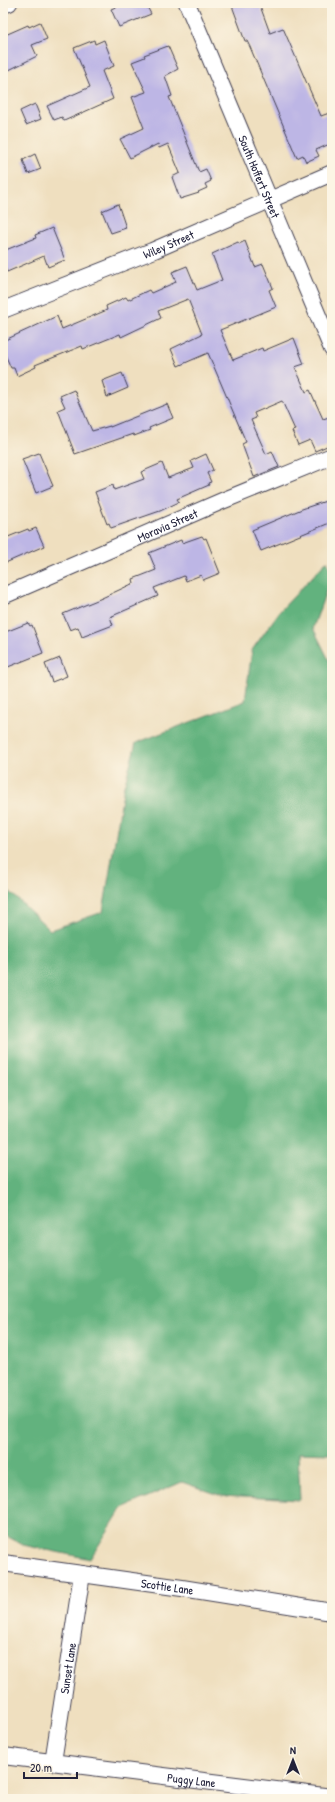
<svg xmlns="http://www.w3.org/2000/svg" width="335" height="1802" font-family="'Patrick Hand',sans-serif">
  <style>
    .forest { fill: #62b27e; stroke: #426a5c }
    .building { fill: #bdb6e5 }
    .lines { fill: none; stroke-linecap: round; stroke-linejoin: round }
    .minor-casing { stroke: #413e4f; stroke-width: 18 }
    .minor { stroke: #fff; stroke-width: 16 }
    .labels { text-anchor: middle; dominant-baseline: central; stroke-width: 3; stroke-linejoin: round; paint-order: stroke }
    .street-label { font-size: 12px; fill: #22223b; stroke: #fcf5e5 }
  </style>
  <rect width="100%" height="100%" fill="#fcf5e5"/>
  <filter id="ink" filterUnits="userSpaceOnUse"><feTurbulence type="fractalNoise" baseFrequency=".025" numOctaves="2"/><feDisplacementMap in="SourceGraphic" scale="8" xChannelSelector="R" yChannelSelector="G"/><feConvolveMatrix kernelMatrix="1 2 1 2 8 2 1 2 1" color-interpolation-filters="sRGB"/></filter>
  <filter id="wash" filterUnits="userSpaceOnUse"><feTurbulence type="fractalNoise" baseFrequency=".012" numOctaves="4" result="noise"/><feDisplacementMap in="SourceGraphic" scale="16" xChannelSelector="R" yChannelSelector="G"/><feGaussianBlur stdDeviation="0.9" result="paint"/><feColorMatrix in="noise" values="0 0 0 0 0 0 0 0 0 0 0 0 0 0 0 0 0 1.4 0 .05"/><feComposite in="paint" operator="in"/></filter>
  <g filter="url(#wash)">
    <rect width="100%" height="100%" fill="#efdfbf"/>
    <!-- forest -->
    <polygon class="forest" points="327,561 332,574 313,628 332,666 332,1454 298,1453 300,1500 222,1496 182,1482 122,1508 90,1559 23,1545 3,1534 3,888 5,887 50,930 103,912 124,786 136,743 245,701 252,650 280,611"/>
    <g id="blocks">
      <!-- building -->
      <g class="building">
        <polygon points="125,3 145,3 151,14 119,27 111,9"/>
        <polygon points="231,3 259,3 270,33 283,28 321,116 332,112 332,143 316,150 319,156 306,162 303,155 297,158 250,47 247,41 245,41"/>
        <polygon points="40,22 47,39 32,45 37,56 3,73 3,36 28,25 29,27"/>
        <polygon points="94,40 95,44 104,40 114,66 102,71 113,99 64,121 62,117 54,120 47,106 90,87 74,48"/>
        <polygon points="168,46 178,69 165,76 172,96 169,97 199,172 206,169 211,181 205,184 207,188 198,192 199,193 180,199 172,177 180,173 168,144 159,148 158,144 130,158 120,139 144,128 132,97 146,92 132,62 145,57 144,55"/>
        <polygon points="35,104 41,119 26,125 20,111"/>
        <polygon points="35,154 41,169 28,174 23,160"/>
        <polygon points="118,204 126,228 111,233 102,211"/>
        <polygon points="52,228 65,260 48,267 44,256 7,272 3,263 3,251 36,238 35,235"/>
        <polygon points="245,241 255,267 263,264 273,288 269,290 276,307 220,330 233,360 262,348 263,351 294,338 304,364 295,367 306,392 310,390 323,419 329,417 332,425 332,444 315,451 310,440 298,445 292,431 295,430 282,401 254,413 256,418 251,420 266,454 272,451 279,467 254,477 242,444 246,442 208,353 178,366 171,349 202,334 188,299 158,311 161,318 121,337 120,334 83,349 82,346 35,365 36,367 17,376 14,368 11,368 3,350 3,341 57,316 62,329 107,310 106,306 126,297 128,300 149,290 151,293 176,282 172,272 187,266 197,290 222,280 212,254 238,242 239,244"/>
        <polygon points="122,373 128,388 107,397 102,381"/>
        <polygon points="74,390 92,431 110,426 110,427 167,404 173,418 149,428 150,430 134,436 133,434 75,454 58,410 65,407 60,396"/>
        <polygon points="39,453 53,486 36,493 22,459"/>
        <polygon points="206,454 213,470 207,473 211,482 208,483 209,485 177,499 179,502 160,511 111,528 109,523 107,524 95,492 113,485 114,490 144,479 141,472 162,463 168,478 194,468 191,461"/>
        <polygon points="332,499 332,522 261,551 252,530 302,509"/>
        <polygon points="36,528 44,546 3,564 3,539 28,529 29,531"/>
        <polygon points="202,536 204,539 206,538 220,573 203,580 201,575 186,581 184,576 154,588 158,596 110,617 113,625 82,637 78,627 70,630 63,614 102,598 134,583 133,579 156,570 149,553 181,540 182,543"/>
        <polygon points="28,623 30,626 32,625 43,653 3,669 3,633"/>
        <polygon points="60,658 67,676 52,682 45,664"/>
      </g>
    </g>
  </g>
  <g filter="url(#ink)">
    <use href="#blocks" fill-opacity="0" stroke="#413e4f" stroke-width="1"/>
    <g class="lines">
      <defs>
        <g id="minor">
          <path id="s1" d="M187 3 332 349"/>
          <polyline points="3,5 9,3"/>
          <path id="s2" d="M3 310 152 251 332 173"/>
          <path id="s3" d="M3 596 222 501 332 456"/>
          <path id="s4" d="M3 1563 182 1588 332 1612"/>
          <path id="s5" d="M3 1756 332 1797"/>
          <path id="s6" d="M53 1762 82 1574"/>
        </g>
      </defs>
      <!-- minor casing -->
      <use href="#minor" class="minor-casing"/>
      <!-- minor -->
      <use href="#minor" class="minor"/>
    </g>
  </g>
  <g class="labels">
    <!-- street labels -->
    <g class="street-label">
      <text stroke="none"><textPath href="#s1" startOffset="188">South Hoffert Street</textPath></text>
      <text stroke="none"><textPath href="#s2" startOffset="178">Wiley Street</textPath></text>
      <text stroke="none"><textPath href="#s3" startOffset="179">Moravia Street</textPath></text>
      <text stroke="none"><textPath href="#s4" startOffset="166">Scottie Lane</textPath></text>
      <text stroke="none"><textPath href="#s6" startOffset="95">Sunset Lane</textPath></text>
      <text stroke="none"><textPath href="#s5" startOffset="190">Puggy Lane</textPath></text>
    </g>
  </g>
  <!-- margin -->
  <rect width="335" height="1802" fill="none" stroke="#fcf5e5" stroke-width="16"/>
  <!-- north arrow -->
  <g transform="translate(293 1760)" stroke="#fcf5e5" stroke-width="3" paint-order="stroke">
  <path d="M0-3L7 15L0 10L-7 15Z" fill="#22223b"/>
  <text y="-6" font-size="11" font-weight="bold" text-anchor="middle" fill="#22223b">N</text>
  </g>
  <!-- scale -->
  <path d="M24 1772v6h53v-6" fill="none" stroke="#22223b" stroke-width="2"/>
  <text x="30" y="1772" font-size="12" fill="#22223b" stroke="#fcf5e5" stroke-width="3" paint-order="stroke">20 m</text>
</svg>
